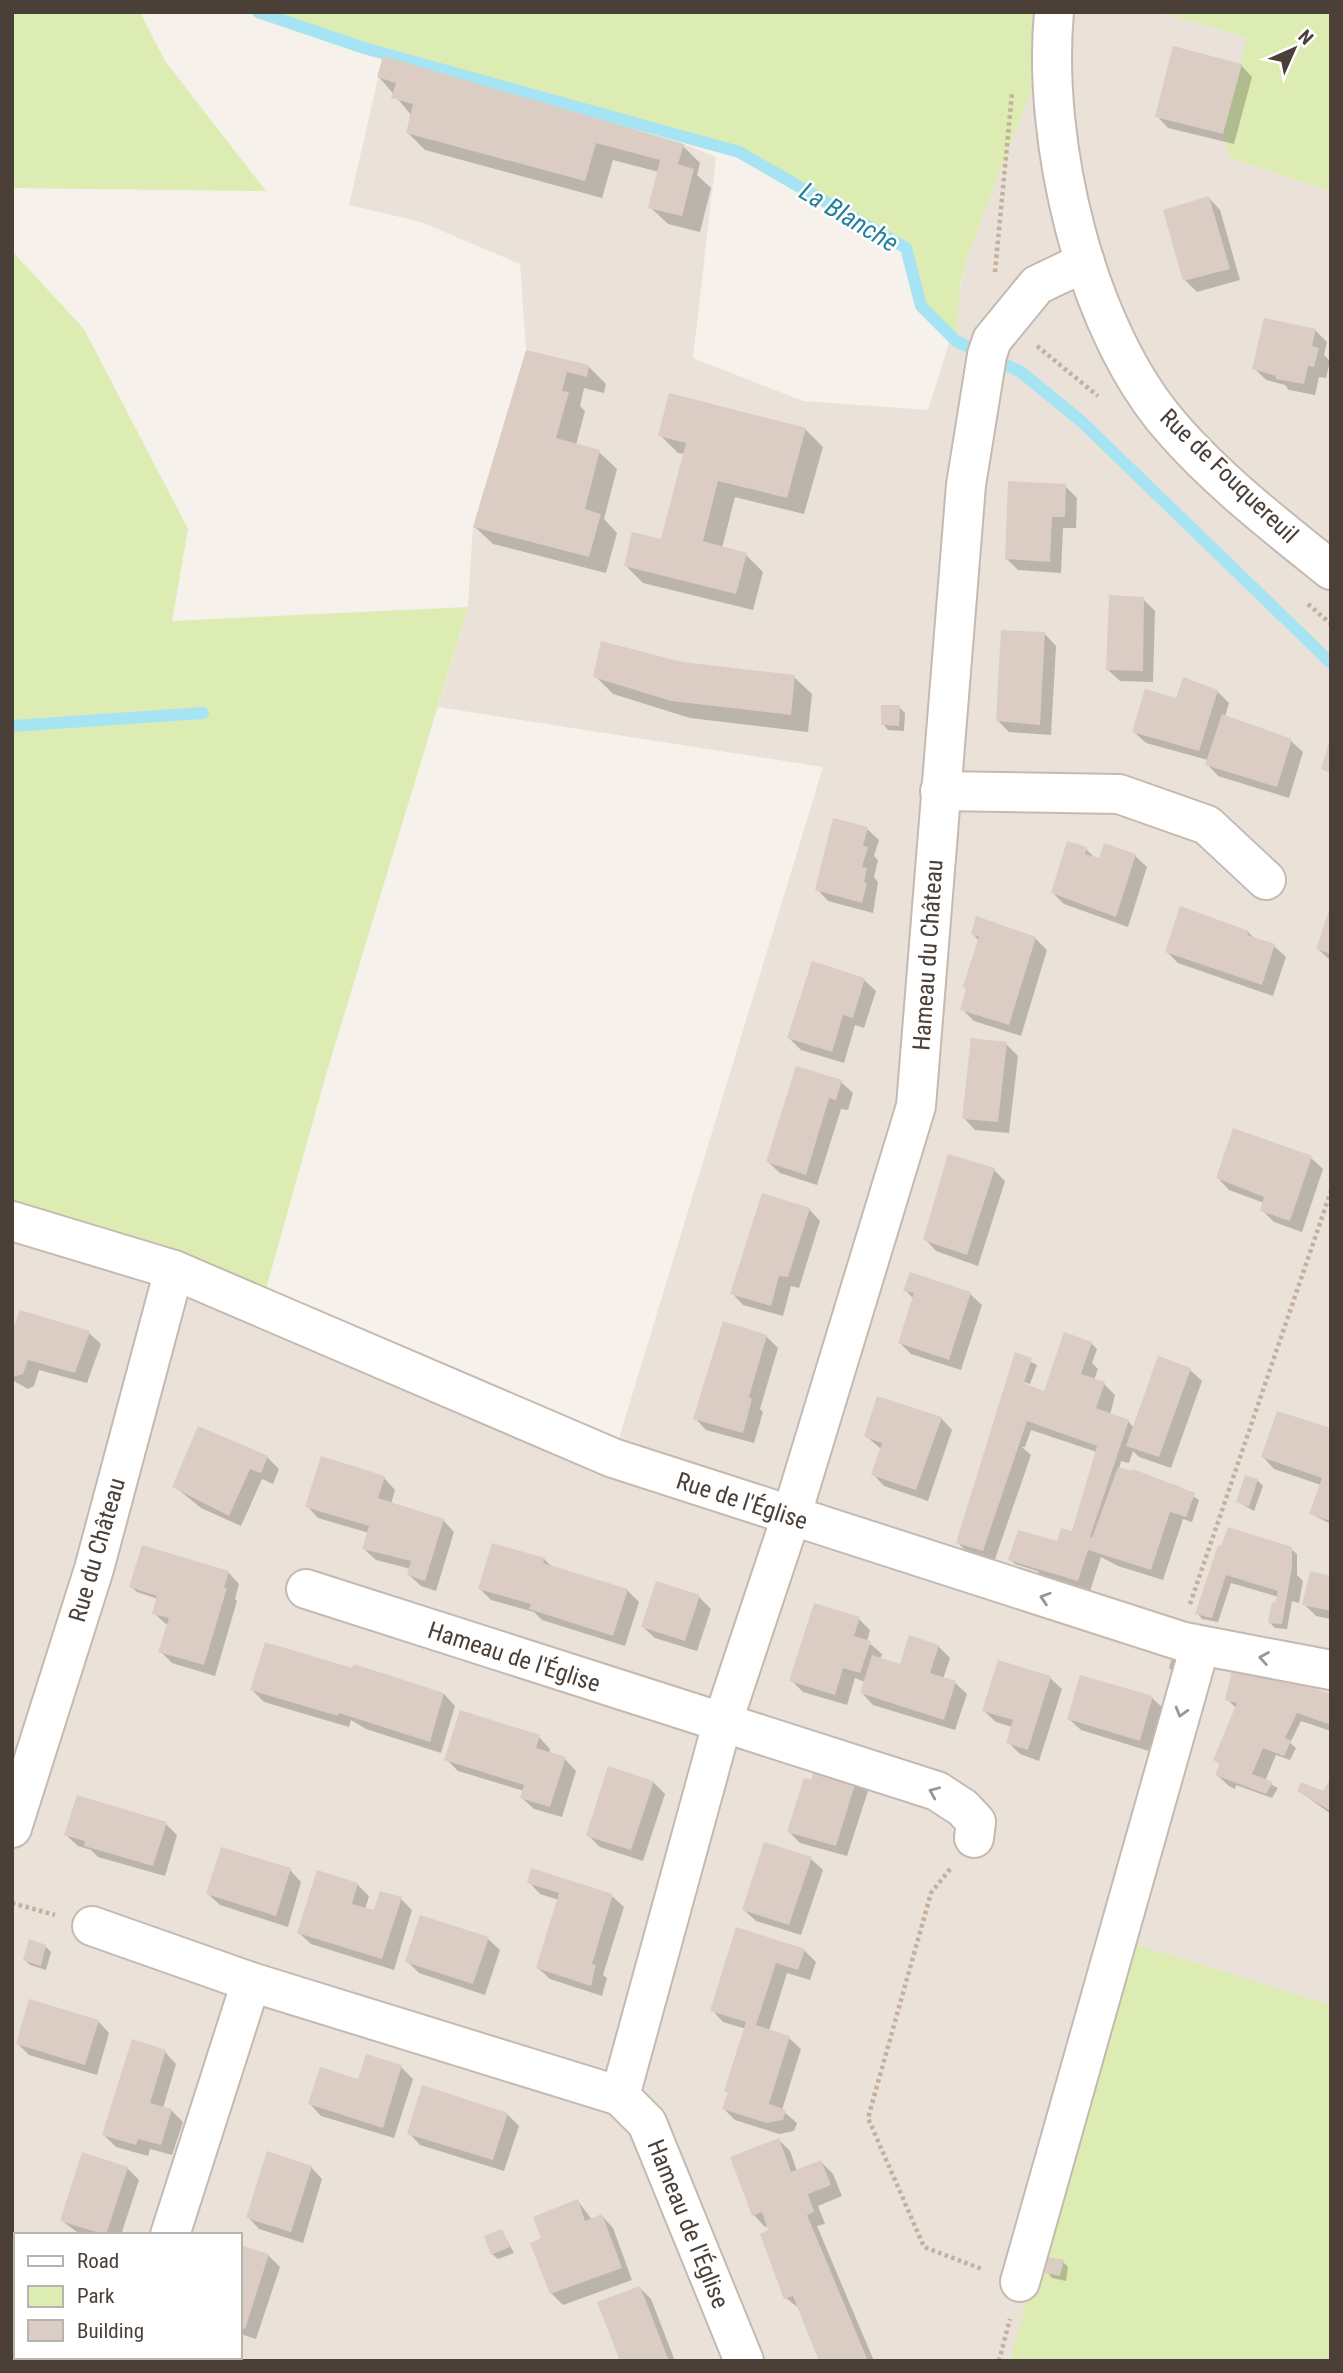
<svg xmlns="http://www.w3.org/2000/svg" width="1343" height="2373" font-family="'Roboto Condensed',sans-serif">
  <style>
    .residential { fill: #eae1d9; fill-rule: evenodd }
    .green { fill: #ddecb3 }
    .shadow { fill: #0003 }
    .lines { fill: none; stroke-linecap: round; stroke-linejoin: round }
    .stream { stroke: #a6e4f4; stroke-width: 12 }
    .building { fill: #dbcdc3 }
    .minor-casing { stroke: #c5b9b0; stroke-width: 42 }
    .path { stroke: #c5af9d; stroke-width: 4.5; stroke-dasharray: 3.5 3.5; stroke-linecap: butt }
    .minor { stroke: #fff; stroke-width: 38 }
    .oneway { stroke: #9c9692 }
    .labels { text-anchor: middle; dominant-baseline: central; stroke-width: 5; stroke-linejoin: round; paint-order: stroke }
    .street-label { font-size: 24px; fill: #4b4038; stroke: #fff }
    .water-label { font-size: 26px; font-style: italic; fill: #25809b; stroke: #fff }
  </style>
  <rect width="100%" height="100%" fill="#f6f1eb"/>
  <!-- residential -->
  <path class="residential" d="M1054 12H1160L1247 38 1230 158 1331 191V2361H12V1221L613 1458 823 767 438 707 468 607 473 527 526 350 520 264 421 222 349 205 383 56 684 144 716 157 693 358 803 401 928 410 948 347 967 257 1052 37ZM16 2235H240V2357H16Z"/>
  <!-- green -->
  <g class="green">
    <polygon points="12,12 140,12 165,61 266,191 12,188"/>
    <polygon points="258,12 1054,12 1052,37 967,257 960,287 956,341 921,306 906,248 739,152 383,56"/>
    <polygon points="1160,12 1331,12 1331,191 1230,158 1223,134 1247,38"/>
    <polygon points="12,251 84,329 188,529 172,621 468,607 327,1071 261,1307 12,1221"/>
    <polygon points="1127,1942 1331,2005 1331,2361 1010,2361"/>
  </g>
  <!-- shadow -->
  <g class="shadow">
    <polygon points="1241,65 1252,77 1234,144 1168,128 1157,116"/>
    <polygon points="379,77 683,146 700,163 697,175 711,188 700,232 668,224 650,207 659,172 613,160 602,198 425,150 408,133 412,116"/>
    <polygon points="1209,198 1220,210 1240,280 1197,292 1185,280"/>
    <polygon points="1315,330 1327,342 1324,355 1330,361 1326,378 1319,377 1315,395 1289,390 1285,385 1266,380 1254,368"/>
    <polygon points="528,352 589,367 606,384 604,393 584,388 580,406 585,411 576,445 599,452 617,469 604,519 617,533 606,573 493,544 475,527"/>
    <polygon points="805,429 823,447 804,514 735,497 722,548 746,555 763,572 753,610 643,583 626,566 662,542 684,454 678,453 660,435"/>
    <polygon points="1065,486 1077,498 1076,528 1063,528 1061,573 1018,570 1007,559"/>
    <polygon points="1143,599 1155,611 1153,682 1120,681 1108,670"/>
    <polygon points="1045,634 1056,646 1051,735 1009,732 998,721"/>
    <polygon points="682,664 794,677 812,694 808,732 690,718 613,694 595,676"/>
    <polygon points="1217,691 1229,703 1225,717 1291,741 1303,752 1289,798 1218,776 1207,764 1208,760 1146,743 1134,732 1177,701"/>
    <polygon points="899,707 905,713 904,731 888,730 883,724"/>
    <polygon points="867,829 879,840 874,856 878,860 874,877 878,882 873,913 828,901 817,889"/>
    <polygon points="1086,849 1096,859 1135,856 1147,867 1128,927 1064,904 1053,893"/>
    <polygon points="1331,909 1331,961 1318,949"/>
    <polygon points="1248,932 1256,940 1274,946 1286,957 1273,996 1178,963 1167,952"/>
    <polygon points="973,934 1035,938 1047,950 1021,1036 974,1021 962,1009 979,941"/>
    <polygon points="864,980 876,991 864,1028 855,1025 844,1063 801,1050 789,1038"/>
    <polygon points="1006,1044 1018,1056 1009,1133 975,1130 964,1118"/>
    <polygon points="841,1082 853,1093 848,1110 841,1109 817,1185 780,1173 768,1162"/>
    <polygon points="1311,1158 1323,1169 1302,1232 1274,1222 1262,1210 1264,1203 1229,1190 1218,1178"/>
    <polygon points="994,1170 1005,1181 978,1266 936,1251 925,1239"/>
    <polygon points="809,1209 820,1221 799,1288 791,1286 783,1316 743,1305 732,1293"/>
    <polygon points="905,1290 970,1294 982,1305 961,1370 911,1354 900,1343 914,1299"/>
    <polygon points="89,1333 101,1344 87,1383 39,1370 34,1386 28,1389 12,1380 12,1337"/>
    <polygon points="1065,1334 1091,1343 1097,1349 1092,1363 1098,1369 1094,1380 1104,1384 1115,1395 1110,1415 1128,1421 1134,1428 1159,1358 1190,1370 1202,1381 1171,1468 1139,1457 1133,1451 1129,1463 1121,1461 1119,1469 1178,1486 1199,1500 1192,1522 1183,1519 1163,1580 1118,1566 1101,1557 1090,1591 1043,1577 1037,1571 1015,1564 1010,1559 1019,1532 1058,1543 1062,1530 1078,1535 1074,1530 1097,1452 1031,1430 1025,1447 1022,1447 1031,1455 994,1562 970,1555 958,1543 1016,1354 1037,1365 1030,1384 1013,1378 1013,1381 1045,1394"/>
    <polygon points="766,1336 778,1348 760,1409 763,1412 754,1443 706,1430 695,1418"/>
    <polygon points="941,1418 952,1430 928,1501 884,1486 873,1474 881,1449 866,1436"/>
    <polygon points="1331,1430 1331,1524 1311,1514 1321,1485 1274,1469 1263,1457"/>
    <polygon points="267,1457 279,1469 273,1484 262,1479 241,1526 201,1508 174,1486"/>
    <polygon points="384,1478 395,1490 391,1504 443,1520 454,1532 436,1591 421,1586 409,1575 411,1569 376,1560 364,1549 369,1533 318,1518 307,1506"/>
    <polygon points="1257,1480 1263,1486 1254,1511 1238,1502"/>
    <polygon points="1219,1547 1291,1549 1297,1554 1297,1575 1303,1581 1299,1603 1292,1601 1287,1629 1275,1628 1270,1623 1279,1597 1231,1583 1218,1622 1202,1619 1197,1613"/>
    <polygon points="544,1559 552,1567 627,1590 639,1602 625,1646 542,1620 534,1612 491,1600 480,1589"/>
    <polygon points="228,1572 239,1584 235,1599 237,1601 215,1676 172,1663 160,1651 168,1626 154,1613 158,1599 137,1592 131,1587"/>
    <polygon points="1331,1578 1331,1619 1316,1616 1304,1604"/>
    <polygon points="657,1583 699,1597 711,1609 697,1651 655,1638 643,1627"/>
    <polygon points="859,1619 870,1630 867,1641 882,1654 880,1659 901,1666 938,1646 950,1658 943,1679 955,1683 967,1694 955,1730 873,1705 862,1693 865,1682 855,1678 847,1705 803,1692 791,1680"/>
    <polygon points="1172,1658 1181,1660 1175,1673 1169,1668"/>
    <polygon points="1050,1678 1062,1689 1039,1761 1020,1754 1008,1742 1012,1727 996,1722 984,1711"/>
    <polygon points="252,1690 444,1694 455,1706 441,1753 366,1729 351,1720 349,1727 264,1702"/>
    <polygon points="1331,1696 1331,1731 1301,1721 1290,1743 1296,1748 1290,1760 1276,1755 1265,1781 1278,1788 1272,1798 1236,1785 1235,1789 1229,1786 1217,1775 1221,1765 1215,1760 1237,1709 1227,1699"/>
    <polygon points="1152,1698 1164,1709 1152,1752 1081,1730 1069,1719"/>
    <polygon points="539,1737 550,1749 549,1754 565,1759 576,1771 562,1817 534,1809 522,1798 524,1791 458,1771 446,1759"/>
    <polygon points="856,1779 868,1791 847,1856 800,1843 789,1832"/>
    <polygon points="1331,1781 1331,1814 1299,1791 1324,1793"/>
    <polygon points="653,1782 665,1794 643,1861 600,1847 588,1835"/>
    <polygon points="166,1824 177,1835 165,1876 98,1857 91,1850 78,1846 66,1835"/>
    <polygon points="811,1859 823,1870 801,1935 756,1921 744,1910"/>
    <polygon points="290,1870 301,1882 288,1927 220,1905 208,1894"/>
    <polygon points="529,1882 612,1896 624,1907 603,1975 607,1978 602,1996 550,1979 538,1968 559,1900 540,1894"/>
    <polygon points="357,1884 369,1896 365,1910 375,1913 401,1899 412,1910 394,1970 311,1944 299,1933"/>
    <polygon points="738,1929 804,1950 816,1962 810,1980 787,1973 769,2031 789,2038 801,2049 782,2110 797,2123 794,2131 779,2134 735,2120 724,2109 729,2094 726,2090 746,2029 723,2022 712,2010"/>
    <polygon points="488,1939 500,1950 485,1995 419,1973 407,1961"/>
    <polygon points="45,1946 51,1952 46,1970 30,1965 25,1960"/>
    <polygon points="98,2021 109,2033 97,2075 29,2055 18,2044"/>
    <polygon points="165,2052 176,2064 163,2108 172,2111 183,2122 172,2155 150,2149 148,2156 116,2147 104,2135"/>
    <polygon points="368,2056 401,2067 413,2079 394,2138 321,2116 310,2104 359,2081"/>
    <polygon points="507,2114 519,2126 504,2171 420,2145 409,2133"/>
    <polygon points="779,2140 790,2151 797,2171 821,2162 833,2174 842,2196 818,2206 825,2224 817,2226 874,2361 820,2361 800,2309 786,2298 768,2225 765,2227 754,2215"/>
    <polygon points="311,2167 322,2179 303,2243 259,2229 248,2217"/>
    <polygon points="127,2168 139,2180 121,2235 81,2235 62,2221"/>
    <polygon points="578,2201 592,2220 602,2216 613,2228 632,2280 563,2305 551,2293 543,2239"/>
    <polygon points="502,2231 514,2253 498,2259 492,2254"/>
    <polygon points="240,2247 268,2255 280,2267 256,2339 240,2334"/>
    <polygon points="1063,2262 1068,2267 1066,2281 1052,2278 1047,2272"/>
    <polygon points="640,2288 651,2299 675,2361 622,2361"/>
  </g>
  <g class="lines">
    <!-- stream -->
    <g class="stream">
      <polyline points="258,12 364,48 739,152 906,248 921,306 956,341 1021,372 1082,422 1331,663"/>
      <polyline points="12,726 203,713"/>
    </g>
  </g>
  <!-- building -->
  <g class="building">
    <polygon points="1173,46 1242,64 1223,134 1155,117"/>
    <polygon points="383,56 684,144 678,164 694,169 682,216 648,208 660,160 596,143 585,181 406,133 413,104 391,98 396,83 377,77"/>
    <polygon points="1209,196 1230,269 1183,281 1163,210"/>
    <polygon points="1264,318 1316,329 1312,346 1319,348 1314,367 1308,366 1304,384 1276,379 1276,376 1252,369"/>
    <polygon points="526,350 589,365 587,377 567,372 562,391 569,392 556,438 600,450 585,509 601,514 589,557 473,527"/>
    <polygon points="669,393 806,428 787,498 718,481 703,541 747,553 736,594 624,566 632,532 661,539 686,443 658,436"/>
    <polygon points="1008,481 1066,484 1065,517 1052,517 1050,562 1005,559"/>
    <polygon points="1109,595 1144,597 1143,671 1106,670"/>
    <polygon points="1001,630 1045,632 1040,725 996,721"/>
    <polygon points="601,641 682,662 795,675 791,715 671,701 593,677"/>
    <polygon points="1183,677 1218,690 1199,751 1132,732 1145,689 1176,698"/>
    <polygon points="881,705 900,705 899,726 881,725"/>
    <polygon points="1222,714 1292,739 1277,787 1205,765"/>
    <polygon points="1330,739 1331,739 1331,773 1321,769"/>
    <polygon points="833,818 868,827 863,846 868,847 862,867 867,868 864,882 867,883 862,903 815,890"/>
    <polygon points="1067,841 1087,847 1085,854 1099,858 1104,843 1136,854 1116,917 1051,893"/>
    <polygon points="1180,906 1249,931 1247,935 1275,944 1262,985 1165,952"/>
    <polygon points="1330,908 1331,908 1331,954 1316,949"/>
    <polygon points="976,916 1036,937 1009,1025 960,1010 966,989 963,986 979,937 971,934"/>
    <polygon points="812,961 865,978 853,1018 843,1015 832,1052 787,1038"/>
    <polygon points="971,1038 1007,1042 998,1122 962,1119"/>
    <polygon points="796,1066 842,1080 836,1100 829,1098 806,1175 766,1162"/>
    <polygon points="1233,1128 1312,1156 1290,1221 1260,1211 1264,1197 1216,1178"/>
    <polygon points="948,1154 995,1168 967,1255 923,1240"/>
    <polygon points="762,1193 810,1208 788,1277 779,1276 771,1306 730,1294"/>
    <polygon points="910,1272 971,1292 949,1360 898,1343 914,1293 903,1291"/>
    <polygon points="20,1310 90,1331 75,1373 28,1360 23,1374 12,1377 12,1331"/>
    <polygon points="723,1321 767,1335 749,1397 752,1399 743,1433 693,1419"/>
    <polygon points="1064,1332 1092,1342 1081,1374 1105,1382 1096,1408 1129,1420 1090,1537 1092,1538 1118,1467 1132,1471 1133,1469 1195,1493 1186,1517 1170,1512 1151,1570 1088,1550 1078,1581 1008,1560 1018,1530 1057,1541 1061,1528 1072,1531 1097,1446 1027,1421 983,1551 956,1543 1015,1352 1032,1358 1024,1383 1044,1391"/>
    <polygon points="1158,1356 1191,1368 1159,1457 1126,1446"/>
    <polygon points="877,1396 942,1417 916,1490 871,1475 882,1443 864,1437"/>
    <polygon points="1277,1411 1331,1428 1330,1521 1309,1514 1322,1478 1261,1457"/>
    <polygon points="198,1426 268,1456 261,1473 250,1469 229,1516 172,1487"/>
    <polygon points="321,1456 385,1476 378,1498 444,1519 425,1581 407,1575 411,1561 362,1549 369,1526 305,1507"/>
    <polygon points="1245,1475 1258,1479 1249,1507 1236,1502"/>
    <polygon points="1228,1527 1292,1547 1292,1567 1282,1624 1268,1623 1272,1602 1275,1603 1278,1591 1226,1575 1212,1618 1195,1614 1218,1545 1221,1546"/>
    <polygon points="492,1543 545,1558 543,1563 628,1589 613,1636 529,1609 531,1604 478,1589"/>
    <polygon points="142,1545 229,1571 224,1588 227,1588 204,1665 158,1652 169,1618 152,1614 157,1596 129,1587"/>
    <polygon points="1310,1571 1331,1576 1331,1611 1302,1605"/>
    <polygon points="656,1581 700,1595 685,1641 641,1627"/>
    <polygon points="814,1603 860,1617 854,1636 871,1641 860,1673 843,1668 835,1695 789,1681"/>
    <polygon points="909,1635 939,1645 930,1673 956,1681 944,1720 860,1693 872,1655 900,1664"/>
    <polygon points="265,1642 352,1668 354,1664 444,1693 430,1742 339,1713 338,1716 250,1690"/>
    <polygon points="998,1660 1051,1676 1028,1750 1006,1743 1013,1720 982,1711"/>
    <polygon points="1232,1670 1291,1681 1331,1694 1331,1725 1297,1713 1285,1738 1291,1741 1284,1756 1263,1748 1252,1774 1273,1782 1266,1794 1215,1775 1220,1763 1213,1760 1237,1703 1225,1700"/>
    <polygon points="1080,1675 1153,1696 1140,1741 1067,1719"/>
    <polygon points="460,1710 540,1735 536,1748 566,1757 550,1807 520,1798 524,1785 444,1760"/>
    <polygon points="816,1765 857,1778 836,1846 787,1832 804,1778 811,1780"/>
    <polygon points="608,1766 654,1781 631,1850 586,1836"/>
    <polygon points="1331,1778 1331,1811 1297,1791 1301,1782 1323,1791"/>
    <polygon points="77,1795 167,1822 153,1866 84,1846 85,1841 64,1835"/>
    <polygon points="764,1842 812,1857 789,1925 742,1910"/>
    <polygon points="221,1847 291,1868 276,1916 206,1894"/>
    <polygon points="531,1868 613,1894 592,1964 596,1965 591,1986 536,1968 559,1893 527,1883"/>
    <polygon points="317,1870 358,1883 352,1904 374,1910 380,1891 402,1897 382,1959 297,1933"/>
    <polygon points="420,1915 489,1937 473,1984 405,1962"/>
    <polygon points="736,1927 805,1949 798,1970 776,1963 756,2025 790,2036 769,2104 786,2110 783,2120 766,2123 722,2109 728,2092 724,2091 746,2022 710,2011"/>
    <polygon points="29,1939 46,1945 41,1966 23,1960"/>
    <polygon points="29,1999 99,2020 85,2065 16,2044"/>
    <polygon points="132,2039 166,2050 150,2103 172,2109 161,2145 138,2139 136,2145 102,2135"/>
    <polygon points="366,2054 402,2065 383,2128 308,2104 320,2067 358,2079"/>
    <polygon points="422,2085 508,2113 493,2160 407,2134"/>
    <polygon points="779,2138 791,2172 821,2160 831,2185 808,2194 814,2212 807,2215 868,2361 819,2361 793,2296 784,2299 760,2234 768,2230 762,2212 752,2216 730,2157"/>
    <polygon points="267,2151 312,2166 291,2232 246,2218"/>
    <polygon points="82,2152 128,2167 106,2235 60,2221"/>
    <polygon points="578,2199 585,2221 602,2214 622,2268 550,2294 530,2243 541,2238 533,2217"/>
    <polygon points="502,2229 510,2247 491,2255 484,2236"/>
    <polygon points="240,2245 269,2254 245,2329 240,2327"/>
    <polygon points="1048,2257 1064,2260 1060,2276 1045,2273"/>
    <polygon points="640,2286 669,2361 620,2361 597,2302"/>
    <polygon points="12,2347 16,2348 16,2357 46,2357 56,2361 12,2361"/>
  </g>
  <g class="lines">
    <defs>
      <g id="minor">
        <path d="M1054 12C1042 142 1085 329 1172 428 1217 480 1277 527 1331 570"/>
        <polyline points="940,791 1119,794 1207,825 1266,880"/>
        <polyline points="12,1221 174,1270 613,1458 1184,1642 1331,1670"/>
        <polyline points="306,1589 937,1791 963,1808 976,1822 974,1838"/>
        <polyline points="12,1828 94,1569 174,1270"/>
        <polyline points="92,1926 251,1982 620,2096 647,2123 744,2361"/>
        <polyline points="620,2096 722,1724 791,1517 916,1106 966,485 987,355 992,340 1037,285 1085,262"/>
        <polyline points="170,2235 251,1982"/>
        <polyline points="1020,2282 1200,1646"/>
        <polyline points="129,2361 130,2357"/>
      </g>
    </defs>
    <!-- minor casing -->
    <use href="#minor" class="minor-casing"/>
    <!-- path -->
    <g class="path">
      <polyline points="995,272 1012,93"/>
      <polyline points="1037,346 1098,396"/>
      <polyline points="1308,604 1331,624"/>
      <polyline points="1190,1604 1331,1191"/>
      <polyline points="950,1869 931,1893 868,2118 924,2247 982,2269"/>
      <polyline points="12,1903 55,1915"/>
      <polyline points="999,2361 1010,2319"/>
    </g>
    <!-- minor -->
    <use href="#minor" class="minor"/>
  </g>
  <!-- one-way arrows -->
  <defs><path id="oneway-chevron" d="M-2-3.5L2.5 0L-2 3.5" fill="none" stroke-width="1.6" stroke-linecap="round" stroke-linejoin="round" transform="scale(1.75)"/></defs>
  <g class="oneway">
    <use href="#oneway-chevron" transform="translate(1045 1598) rotate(-162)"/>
    <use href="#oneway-chevron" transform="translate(1264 1658) rotate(-170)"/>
    <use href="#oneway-chevron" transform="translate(1181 1712) rotate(106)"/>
    <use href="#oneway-chevron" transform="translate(934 1792) rotate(-157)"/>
  </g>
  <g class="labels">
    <!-- street labels -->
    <g class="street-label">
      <text transform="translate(1229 476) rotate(44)">Rue de Fouquereuil</text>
      <text transform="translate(928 955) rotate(-86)">Hameau du Château</text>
      <text transform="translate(742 1501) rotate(18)">Rue de l'Église</text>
      <text transform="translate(97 1550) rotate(-74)">Rue du Château</text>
      <text transform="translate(514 1657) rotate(18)">Hameau de l'Église</text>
      <text transform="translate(688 2224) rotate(68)">Hameau de l'Église</text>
    </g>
    <!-- water labels -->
    <g class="water-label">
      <text transform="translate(849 217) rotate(31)">La Blanche</text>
    </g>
  </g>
  <!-- border -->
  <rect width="1343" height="2373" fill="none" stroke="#4b4038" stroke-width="28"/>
  <!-- legend -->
  <rect x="14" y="2233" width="228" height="126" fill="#ffffff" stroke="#b7b3af" stroke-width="2"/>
  <rect x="28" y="2256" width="35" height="10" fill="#ffffff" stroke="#b7b3af" stroke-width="2"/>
  <text x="77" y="2268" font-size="21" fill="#4b4038">Road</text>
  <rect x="28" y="2286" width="35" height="21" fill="#ddecb3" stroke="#b7b3af" stroke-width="2"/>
  <text x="77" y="2303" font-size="21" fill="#4b4038">Park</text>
  <rect x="28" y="2320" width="35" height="21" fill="#dbcdc3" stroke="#b7b3af" stroke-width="2"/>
  <text x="77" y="2338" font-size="21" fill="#4b4038">Building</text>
  <!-- north arrow -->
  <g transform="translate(1294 49) rotate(45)" stroke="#ffffff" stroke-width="5" paint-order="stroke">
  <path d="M0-5L12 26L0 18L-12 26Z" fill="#4b4038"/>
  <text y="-10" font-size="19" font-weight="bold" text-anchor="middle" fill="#4b4038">N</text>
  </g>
</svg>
